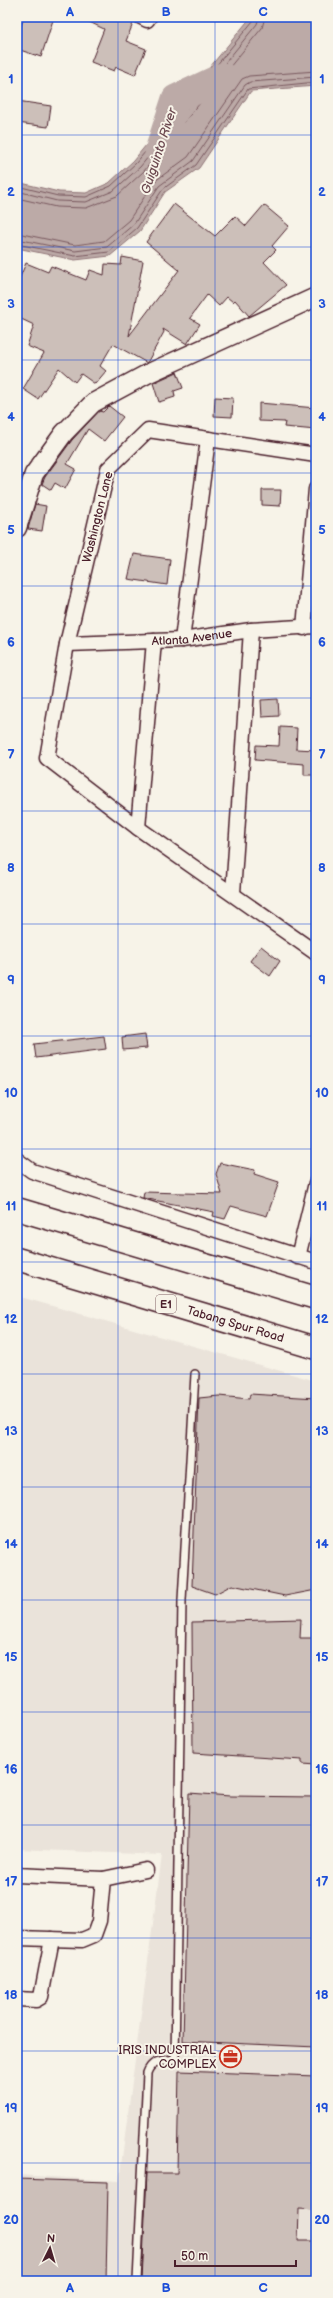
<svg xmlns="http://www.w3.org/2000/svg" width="333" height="2298" font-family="'Balsamiq Sans',sans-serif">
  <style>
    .built { fill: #eae3da }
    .water { fill: #bcaaa7; stroke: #8e7275 }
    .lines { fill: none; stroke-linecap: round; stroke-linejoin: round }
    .shore { stroke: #78575d; stroke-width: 1 }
    .river { stroke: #bcaaa7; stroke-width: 29 }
    .building { fill: #ccbfb9; stroke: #4a1f2b }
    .service-casing { stroke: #4a1f2b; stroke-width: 10 }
    .minor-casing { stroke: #4a1f2b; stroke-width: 17 }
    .tertiary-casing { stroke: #4a1f2b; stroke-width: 21 }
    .motorway-casing { stroke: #4a1f2b; stroke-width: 25 }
    .service { stroke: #f7f3e8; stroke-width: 7 }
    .minor { stroke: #f7f3e8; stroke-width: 14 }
    .tertiary { stroke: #f7f3e8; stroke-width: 18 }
    .motorway { stroke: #f7f3e8; stroke-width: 22 }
    .grid { fill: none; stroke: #1d4ed8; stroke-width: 1; stroke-opacity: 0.55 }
    .labels { text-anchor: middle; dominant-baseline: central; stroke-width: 4; stroke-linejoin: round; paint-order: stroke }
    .shield { fill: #f7f3e8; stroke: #7e5f64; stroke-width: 1 }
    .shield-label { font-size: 11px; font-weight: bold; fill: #4a1f2b }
    .street-label { font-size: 12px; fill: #4a1f2b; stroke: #f7f3e8 }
    .poi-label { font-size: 12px; fill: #4a1f2b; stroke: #f7f3e8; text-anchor: end }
    .water-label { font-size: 13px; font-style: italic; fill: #6c4950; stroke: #f7f3e8 }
    .neatline { fill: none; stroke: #1d4ed8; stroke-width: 1.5 }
    .grid-label { font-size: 13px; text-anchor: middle; font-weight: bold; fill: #1d4ed8 }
  </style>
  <rect width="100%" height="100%" fill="#f7f3e8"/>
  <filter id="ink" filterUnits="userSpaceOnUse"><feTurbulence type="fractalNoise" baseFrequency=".025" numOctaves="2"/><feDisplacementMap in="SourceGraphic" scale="8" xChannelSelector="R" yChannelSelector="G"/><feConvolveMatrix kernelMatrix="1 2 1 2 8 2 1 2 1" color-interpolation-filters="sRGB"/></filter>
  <g filter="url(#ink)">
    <!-- built -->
    <polygon class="built" points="17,1296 316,1381 316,2281 17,2281 17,2175 119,2181 162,1855 17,1849"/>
    <!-- water -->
    <polygon class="water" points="251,17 292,17 316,21 316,86 251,91 199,168 165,192 140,231 110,256 75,260 17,248 17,182 59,192 86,193 109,183 133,161"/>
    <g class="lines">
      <!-- shore -->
      <g class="shore">
        <polyline points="17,186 58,196 86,197 111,186 136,163 253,21 254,17"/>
        <polyline points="17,191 57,201 86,202 113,191 140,167 257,24 259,17"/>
        <polyline points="17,198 56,207 86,208 117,196 144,171 262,28 265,17"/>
        <polyline points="17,233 75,245 104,241 129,220 155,181 188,157 242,79 249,76 316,71"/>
        <polyline points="17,239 75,251 107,247 134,224 159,186 193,161 245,85 250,82 316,77"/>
        <polyline points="17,244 75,256 109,252 137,228 163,189 196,165 248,89 316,82"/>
      </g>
      <!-- river -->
      <polyline class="river" points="159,151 176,99 223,77"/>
    </g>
    <!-- building -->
    <g class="building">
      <polygon points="24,17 54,17 41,57 17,49 17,37"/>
      <polygon points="79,17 133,17 134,21 126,41 146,49 135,75 116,67 114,71 91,62 104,29"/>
      <polygon points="17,101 51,106 48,127 17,123"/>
      <polygon points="174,204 215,236 235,216 246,226 264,205 289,226 272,246 276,250 264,262 286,285 249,316 235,300 233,302 227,297 219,306 207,295 190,318 200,324 187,344 163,329 164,332 147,363 113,344 100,366 106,371 95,384 81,374 75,382 59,368 38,399 23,389 44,353 27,346 34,325 17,317 17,284 26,263 48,272 51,266 86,280 90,270 104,275 105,264 121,265 122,257 143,261 129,336 179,270 146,242"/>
      <polygon points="177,372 183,388 174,391 175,397 159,402 153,383"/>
      <polygon points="215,397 233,398 232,417 214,416"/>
      <polygon points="259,403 316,408 316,430 284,427 285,422 259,421"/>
      <polygon points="109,406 123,417 104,441 88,429 67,464 76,469 65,489 55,483 51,490 42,484 45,477 72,440 99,411 103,412"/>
      <polygon points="262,490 281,490 280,506 262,505"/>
      <polygon points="35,504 46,506 42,531 28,529"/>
      <polygon points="134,554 170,559 167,585 128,579"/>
      <polygon points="278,699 279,716 262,717 261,700"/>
      <polygon points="280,727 297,728 296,749 316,750 316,775 304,775 304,764 255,760 256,745 279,746"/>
      <polygon points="261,946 280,961 270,976 250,961"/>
      <polygon points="145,1034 147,1048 123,1050 122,1037"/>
      <polygon points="104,1036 106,1049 36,1058 34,1044"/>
      <polygon points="220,1163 255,1170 254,1174 279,1182 267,1216 231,1206 225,1219 213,1216 214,1212 143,1198 144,1192 222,1194 216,1174"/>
      <polygon points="250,1394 316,1398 316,1590 285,1596 232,1585 215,1594 192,1586 199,1398 219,1396 249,1399"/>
      <polygon points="301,1619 300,1638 316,1638 316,1765 302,1764 302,1760 193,1753 192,1622"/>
      <polygon points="189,1793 230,1796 316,1797 316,2047 183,2041"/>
      <polygon points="179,2071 316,2076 316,2210 299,2209 298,2241 316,2241 316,2281 142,2281 147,2173 177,2173"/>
      <polygon points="17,2179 108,2182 106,2281 17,2281"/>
    </g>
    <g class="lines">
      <defs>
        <path id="service" d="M137 2281 147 2073C152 2059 162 2061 175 2059L182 1600 195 1374"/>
        <g id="minor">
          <polyline points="141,17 147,20 149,17"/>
          <polyline points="316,455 148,430 108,469 67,644 47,758 138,828 316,953"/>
          <polyline points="304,628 316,489"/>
          <polyline points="182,640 208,439"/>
          <path id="s1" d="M67 644 182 640 251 630 316 626"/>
          <polyline points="138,828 154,641"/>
          <polyline points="233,893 251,630"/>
          <polyline points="17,1160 32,1171 316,1262"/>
          <polyline points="298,1257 316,1183"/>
          <polyline points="17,1875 103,1879 146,1870"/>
          <polyline points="17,1938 82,1940 94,1935 99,1921 103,1879"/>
          <polyline points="17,1999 36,2000 41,1997 52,1939"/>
        </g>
        <polyline id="tertiary" points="17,528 34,474 64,433 93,403 147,374 316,297"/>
        <g id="motorway">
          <polyline points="17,1209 316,1298"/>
          <path id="s2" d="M17 1259 316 1348"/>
        </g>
      </defs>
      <!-- service casing -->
      <use href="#service" class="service-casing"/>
      <!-- minor casing -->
      <use href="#minor" class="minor-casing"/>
      <!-- tertiary casing -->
      <use href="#tertiary" class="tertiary-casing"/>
      <!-- motorway casing -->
      <use href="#motorway" class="motorway-casing"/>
      <!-- service -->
      <use href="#service" class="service"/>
      <!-- minor -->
      <use href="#minor" class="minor"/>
      <!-- tertiary -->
      <use href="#tertiary" class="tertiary"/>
      <!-- motorway -->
      <use href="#motorway" class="motorway"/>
    </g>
  </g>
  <!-- grid -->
  <path class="grid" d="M118 17V2281M215 17V2281M17 135H316M17 247H316M17 360H316M17 473H316M17 586H316M17 698H316M17 811H316M17 924H316M17 1036H316M17 1149H316M17 1262H316M17 1374H316M17 1487H316M17 1600H316M17 1712H316M17 1825H316M17 1938H316M17 2051H316M17 2163H316"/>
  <!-- icons -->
  <defs>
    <symbol id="office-ring" viewBox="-11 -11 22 22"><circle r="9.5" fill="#f7f3e8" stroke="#c8321e" stroke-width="1.5"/><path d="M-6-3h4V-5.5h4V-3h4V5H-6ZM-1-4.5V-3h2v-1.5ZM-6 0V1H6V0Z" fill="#c8321e"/></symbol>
  </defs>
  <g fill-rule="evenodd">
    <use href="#office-ring" x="218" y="2044" width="25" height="25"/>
  </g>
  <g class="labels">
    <!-- shield labels -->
    <rect class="shield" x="156" y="1295" width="20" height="18" rx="3"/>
    <g class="shield-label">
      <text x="166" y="1304">E1</text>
    </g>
    <!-- street labels -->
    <g class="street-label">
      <text transform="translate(98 517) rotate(-76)">Washington Lane</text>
      <text stroke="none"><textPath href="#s1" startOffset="125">Atlanta Avenue</textPath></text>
      <text stroke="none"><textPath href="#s2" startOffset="228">Tabang Spur Road</textPath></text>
    </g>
    <!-- poi labels -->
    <g class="poi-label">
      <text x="216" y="2050">IRIS INDUSTRIAL<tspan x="216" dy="14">COMPLEX</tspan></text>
    </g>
    <!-- water labels -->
    <g class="water-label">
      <text transform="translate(159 151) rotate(-72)">Guiguinto River</text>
    </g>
  </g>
  <!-- margin -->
  <rect width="333" height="2298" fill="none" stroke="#f7f3e8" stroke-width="44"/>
  <!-- north arrow -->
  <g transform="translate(50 2248) rotate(5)" stroke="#f7f3e8" stroke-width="3" paint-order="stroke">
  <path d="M0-3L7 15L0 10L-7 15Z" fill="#4a1f2b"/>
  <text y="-6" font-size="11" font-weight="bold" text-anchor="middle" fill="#4a1f2b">N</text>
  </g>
  <!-- scale -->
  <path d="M175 2260v6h121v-6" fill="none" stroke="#4a1f2b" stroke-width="2"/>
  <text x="181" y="2260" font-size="12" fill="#4a1f2b" stroke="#f7f3e8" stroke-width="3" paint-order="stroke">50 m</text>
  <rect x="22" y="22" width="289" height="2254" class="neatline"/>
  <g class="grid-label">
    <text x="70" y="16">A</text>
    <text x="166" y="16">B</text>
    <text x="263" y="16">C</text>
    <text x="11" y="83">1</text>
    <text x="322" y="83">1</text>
    <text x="11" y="196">2</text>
    <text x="322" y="196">2</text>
    <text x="11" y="308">3</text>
    <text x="322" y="308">3</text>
    <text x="11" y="421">4</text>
    <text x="322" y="421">4</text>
    <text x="11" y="534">5</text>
    <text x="322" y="534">5</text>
    <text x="11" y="646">6</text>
    <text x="322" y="646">6</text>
    <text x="11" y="759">7</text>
    <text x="322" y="759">7</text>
    <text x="11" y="872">8</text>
    <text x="322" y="872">8</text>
    <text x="11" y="984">9</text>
    <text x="322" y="984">9</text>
    <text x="11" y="1097">10</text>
    <text x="322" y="1097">10</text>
    <text x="11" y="1210">11</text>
    <text x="322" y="1210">11</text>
    <text x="11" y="1323">12</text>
    <text x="322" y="1323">12</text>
    <text x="11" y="1435">13</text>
    <text x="322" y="1435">13</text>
    <text x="11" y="1548">14</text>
    <text x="322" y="1548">14</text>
    <text x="11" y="1661">15</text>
    <text x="322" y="1661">15</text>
    <text x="11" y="1773">16</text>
    <text x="322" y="1773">16</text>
    <text x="11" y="1886">17</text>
    <text x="322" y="1886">17</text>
    <text x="11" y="1999">18</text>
    <text x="322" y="1999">18</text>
    <text x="11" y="2112">19</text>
    <text x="322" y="2112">19</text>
    <text x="11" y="2224">20</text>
    <text x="322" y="2224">20</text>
    <text x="70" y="2292">A</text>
    <text x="166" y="2292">B</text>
    <text x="263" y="2292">C</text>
  </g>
</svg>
